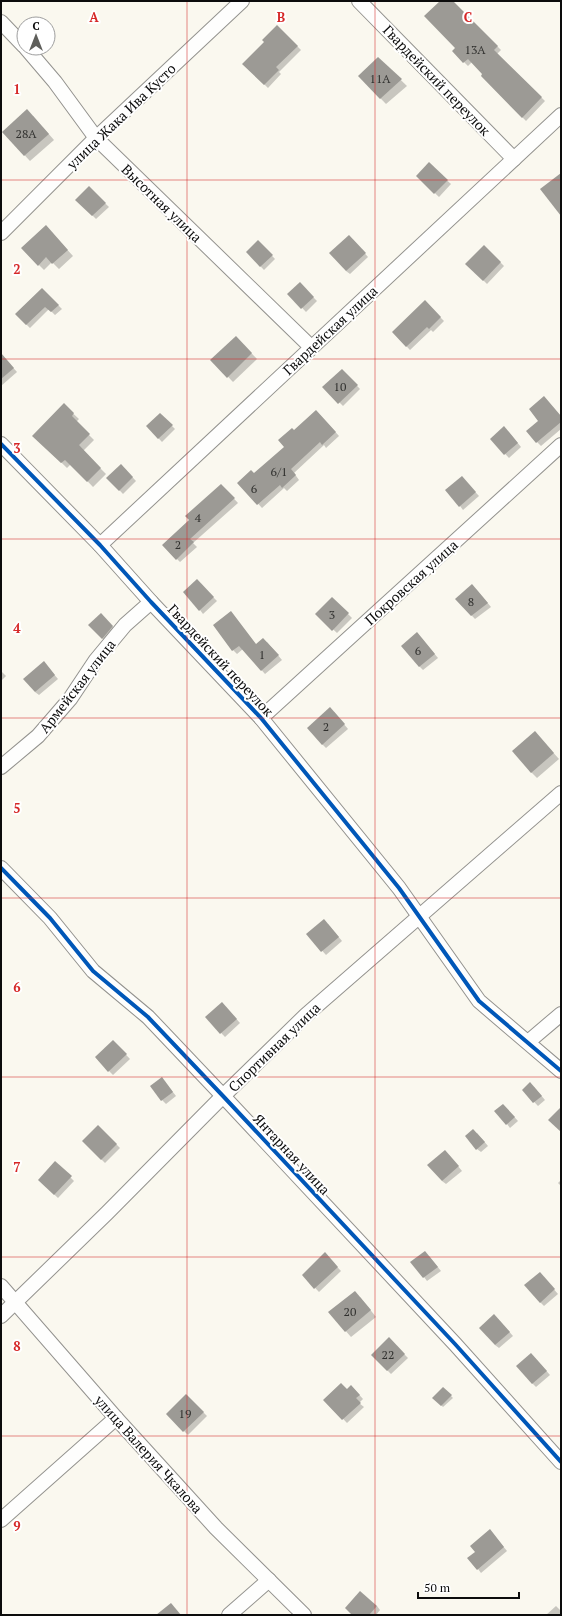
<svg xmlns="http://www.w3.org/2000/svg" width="562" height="1616" font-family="'PT Serif',serif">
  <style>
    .shadow { fill: #0003 }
    .building { fill: #9c9a95 }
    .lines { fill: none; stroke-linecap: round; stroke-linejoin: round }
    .street-casing { stroke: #93928e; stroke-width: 16 }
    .street { stroke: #fefefd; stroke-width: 14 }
    .cycleway-casing { stroke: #fff; stroke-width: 6 }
    .cycleway { stroke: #0057b8; stroke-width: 4 }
    .grid { fill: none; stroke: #d62828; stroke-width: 1; stroke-opacity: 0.55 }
    .labels { text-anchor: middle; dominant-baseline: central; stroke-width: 4; stroke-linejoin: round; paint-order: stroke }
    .number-label { font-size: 12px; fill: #30302e }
    .street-label { font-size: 14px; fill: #0c0c0c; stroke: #fff }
    .grid-label { font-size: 13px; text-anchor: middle; font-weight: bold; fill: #d62828; stroke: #fff; stroke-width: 4; stroke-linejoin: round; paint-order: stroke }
  </style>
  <rect width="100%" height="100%" fill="#faf8ef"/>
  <!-- shadow -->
  <g class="shadow">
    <polygon points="442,1 452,1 501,50 497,54 545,101 526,121 482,76 484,74 472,62 468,66 453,51 457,48"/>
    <polygon points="277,26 301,50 279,72 281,74 268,88 244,64 265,42"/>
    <polygon points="378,58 407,86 386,104 359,76"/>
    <polygon points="33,116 54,140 30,161 3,132"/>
    <polygon points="429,164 451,184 439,197 417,176"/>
    <polygon points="89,188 109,207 96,219 77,200"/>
    <polygon points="51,232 73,256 59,269 52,262 44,270 22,248"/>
    <polygon points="353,240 368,257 350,274 346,271"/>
    <polygon points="258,241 275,259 264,270 247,252"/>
    <polygon points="484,246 504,266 487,284 467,264"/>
    <polygon points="300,284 317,301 306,312 289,294"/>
    <polygon points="42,289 62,309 55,315 49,309 30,328 16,314"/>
    <polygon points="425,302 444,321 433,332 431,330 410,350 393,332"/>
    <polygon points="236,337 257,359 233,382 212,360"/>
    <polygon points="1,354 17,372 1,386"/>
    <polygon points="342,370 360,389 343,406 324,387"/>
    <polygon points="64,405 79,419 76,422 94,440 83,451 106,474 93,487 71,464 67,468 34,436"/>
    <polygon points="160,414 175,429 162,442 147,426"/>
    <polygon points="320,415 339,436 326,448 324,445 294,473 299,480 287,491 284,488 262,508 239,483 254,475 285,447 294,431"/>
    <polygon points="561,417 561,429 541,446 537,442 540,421"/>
    <polygon points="508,431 521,447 509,458 491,439"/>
    <polygon points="121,465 136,481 123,494 108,478"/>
    <polygon points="465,481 479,496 463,510 460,506"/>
    <polygon points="221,485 238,503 193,543 197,547 180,562 163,545 190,520"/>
    <polygon points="197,581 217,601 203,614 200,610"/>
    <polygon points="476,589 491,607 475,619 456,599"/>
    <polygon points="332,598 352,618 337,633 317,614"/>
    <polygon points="231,612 256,645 267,642 282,660 265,674 243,649 237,654 233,650"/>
    <polygon points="101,615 116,630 106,642 89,625"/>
    <polygon points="417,633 438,658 423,670 419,666"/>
    <polygon points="47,666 58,679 39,695 35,692"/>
    <polygon points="1,671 6,676 1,681"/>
    <polygon points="334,712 348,729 326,748 322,744"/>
    <polygon points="540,738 559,759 537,778 531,772"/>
    <polygon points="328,924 342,941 326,955 307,934"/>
    <polygon points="222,1003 240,1023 225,1037 206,1017"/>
    <polygon points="113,1041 130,1059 113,1075 96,1058"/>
    <polygon points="165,1082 176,1096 166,1104 162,1100"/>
    <polygon points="534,1087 545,1100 538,1106 523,1090"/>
    <polygon points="507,1109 518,1121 510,1128 507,1124"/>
    <polygon points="98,1126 120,1148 105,1163 83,1141"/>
    <polygon points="477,1133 488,1146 481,1152 477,1149"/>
    <polygon points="449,1155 462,1171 446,1184 442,1181"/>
    <polygon points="55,1162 74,1181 58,1198 39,1180"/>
    <polygon points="561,1180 561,1186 558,1183"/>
    <polygon points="325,1254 341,1271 319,1292 303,1275"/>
    <polygon points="429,1256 441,1271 427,1281 424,1277"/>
    <polygon points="543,1277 558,1294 544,1306 540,1302"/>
    <polygon points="360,1297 376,1317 351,1337 330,1313"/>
    <polygon points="498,1319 513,1336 499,1348 495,1345"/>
    <polygon points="389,1339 408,1358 391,1374 372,1355"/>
    <polygon points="535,1358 550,1375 536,1387 532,1383"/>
    <polygon points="443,1388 453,1398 443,1407 434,1398"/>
    <polygon points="347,1390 355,1390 363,1399 359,1403 364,1407 347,1423 325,1400"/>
    <polygon points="186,1395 207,1416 188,1435 167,1414"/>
    <polygon points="493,1534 507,1551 481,1573 478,1569 476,1552"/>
    <polygon points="377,1606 380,1610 376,1615 353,1615"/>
    <polygon points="556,1606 561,1611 561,1615 546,1615"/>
  </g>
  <!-- building -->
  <g class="building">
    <polygon points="440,1 453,1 498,46 494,50 542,97 522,118 481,76 482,74 468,59 463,63 452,51 455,48 424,16"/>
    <polygon points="277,25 298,46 276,67 279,70 264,85 242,64 264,42 262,40"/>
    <polygon points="378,57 402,79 380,99 358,76"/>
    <polygon points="27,109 49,134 24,156 2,132"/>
    <polygon points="429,162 448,180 434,194 416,176"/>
    <polygon points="561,173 561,216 540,189"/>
    <polygon points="89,186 106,203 92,216 75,200"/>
    <polygon points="46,225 68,250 52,264 46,257 38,266 21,248"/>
    <polygon points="349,235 366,253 346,271 329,253"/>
    <polygon points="258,240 273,255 260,267 246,252"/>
    <polygon points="484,245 501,262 483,281 465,264"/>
    <polygon points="300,282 314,297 301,309 287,294"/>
    <polygon points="42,288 59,305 51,312 45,307 26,325 15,314"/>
    <polygon points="425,300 441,317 429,329 427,327 406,347 392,332"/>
    <polygon points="236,336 252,353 227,378 210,360"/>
    <polygon points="1,353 14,368 1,379"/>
    <polygon points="342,369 358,385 338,404 322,387"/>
    <polygon points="544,396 561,416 561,422 536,443 526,431 538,421 529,409"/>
    <polygon points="64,403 74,413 72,416 90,434 79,445 101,468 87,482 65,460 61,463 32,436"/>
    <polygon points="316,410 336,432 322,445 320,442 291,469 296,475 282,488 280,485 257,505 237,483 251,470 254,473 284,447 278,440 292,428 294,430"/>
    <polygon points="160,413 173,425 158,439 146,426"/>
    <polygon points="504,426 518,443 504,455 490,439"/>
    <polygon points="121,464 133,477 119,491 106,478"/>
    <polygon points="462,476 476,492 459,507 445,490"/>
    <polygon points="221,484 235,498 190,539 194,542 176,560 162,545 189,520 185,516"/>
    <polygon points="197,579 214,597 199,611 183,592"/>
    <polygon points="472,584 488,603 471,616 455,599"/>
    <polygon points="332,597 349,613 332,631 315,614"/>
    <polygon points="231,611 256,644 263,638 279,655 261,671 239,646 232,651 213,625"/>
    <polygon points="101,613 113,626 102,639 88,625"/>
    <polygon points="417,632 435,654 419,667 401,646"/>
    <polygon points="44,661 55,675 35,692 23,679"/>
    <polygon points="330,707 345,724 322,745 307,728"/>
    <polygon points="535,731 554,753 531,773 512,751"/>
    <polygon points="324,919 339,937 321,952 306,934"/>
    <polygon points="222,1002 237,1019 220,1034 205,1017"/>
    <polygon points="113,1040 127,1054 108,1072 95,1057"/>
    <polygon points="162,1077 173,1092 161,1101 150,1086"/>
    <polygon points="530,1082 542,1096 533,1103 522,1090"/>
    <polygon points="503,1104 515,1117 506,1125 494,1111"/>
    <polygon points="561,1107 561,1132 548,1120"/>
    <polygon points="98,1125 117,1144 101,1160 82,1141"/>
    <polygon points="473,1129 485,1142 476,1150 465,1136"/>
    <polygon points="445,1150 459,1166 442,1181 427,1165"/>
    <polygon points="55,1161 72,1176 54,1195 38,1180"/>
    <polygon points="425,1251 438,1267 423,1278 410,1262"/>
    <polygon points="325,1252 338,1267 314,1289 302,1275"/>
    <polygon points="540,1272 555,1289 540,1303 524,1285"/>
    <polygon points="355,1291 371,1310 345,1332 328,1312"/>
    <polygon points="494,1314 510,1332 495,1345 479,1328"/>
    <polygon points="389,1337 405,1354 387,1371 371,1355"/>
    <polygon points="531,1353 547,1371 532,1384 516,1366"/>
    <polygon points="341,1383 347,1389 351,1385 360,1395 356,1398 361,1403 342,1420 323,1400"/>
    <polygon points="443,1387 452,1395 441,1406 432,1398"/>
    <polygon points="186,1394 204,1412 183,1432 166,1414"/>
    <polygon points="490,1529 504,1547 477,1570 467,1558 475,1552 470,1546"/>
    <polygon points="360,1591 377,1606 369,1615 352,1615 345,1608"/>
    <polygon points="171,1603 181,1615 156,1615"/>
  </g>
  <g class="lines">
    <defs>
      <g id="street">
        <polyline points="359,1 514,159"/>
        <polyline points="1,22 24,46"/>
        <polyline points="26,48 55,82 96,138 311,347"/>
        <polyline points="1,233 96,138 242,1"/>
        <polyline points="1,444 100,545 151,602 261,718 399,888 479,1001 561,1071"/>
        <polyline points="100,545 561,115"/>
        <polyline points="261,718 561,445"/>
        <polyline points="1,767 38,736 70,699 96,660 125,625 151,602"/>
        <polyline points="1,868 50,918 93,971 148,1017 223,1096 455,1344 561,1462"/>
        <polyline points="528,1042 561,1014"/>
        <polyline points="1,1286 116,1418 216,1528 304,1615"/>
        <polyline points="1,1316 107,1213 223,1096 306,1015 561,793"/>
        <polyline points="1,1520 116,1418"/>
        <polyline points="229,1615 269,1580"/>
      </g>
    </defs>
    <!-- street casing -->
    <use href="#street" class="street-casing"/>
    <!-- street -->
    <use href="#street" class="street"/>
    <defs>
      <g id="cycleway">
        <polyline points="1,444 100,545 151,602 261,718 399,888 479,1001 561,1071"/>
        <polyline points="1,868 50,918 93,971 148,1017 223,1096 455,1344 561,1462"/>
      </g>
    </defs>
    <!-- cycleway casing -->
    <use href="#cycleway" class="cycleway-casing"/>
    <!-- cycleway -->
    <use href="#cycleway" class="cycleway"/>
  </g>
  <!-- grid -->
  <path class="grid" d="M187 1V1615M375 1V1615M1 180H561M1 359H561M1 539H561M1 718H561M1 898H561M1 1077H561M1 1257H561M1 1436H561"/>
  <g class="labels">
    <!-- number labels -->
    <g class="number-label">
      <text x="475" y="49">13А</text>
      <text x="380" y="78">11А</text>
      <text x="26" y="133">28А</text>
      <text x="340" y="386">10</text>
      <text x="279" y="471">6/1</text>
      <text x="254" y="488">6</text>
      <text x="198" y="517">4</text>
      <text x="178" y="544">2</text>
      <text x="471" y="601">8</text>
      <text x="332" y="614">3</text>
      <text x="418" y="650">6</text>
      <text x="262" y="654">1</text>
      <text x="326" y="726">2</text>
      <text x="350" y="1311">20</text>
      <text x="388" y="1354">22</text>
      <text x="185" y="1413">19</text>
    </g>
    <!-- street labels -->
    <g class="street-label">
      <text transform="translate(437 80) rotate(46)">Гвардейский переулок</text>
      <text transform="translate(121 116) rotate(-44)">улица Жака Ива Кусто</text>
      <text transform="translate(162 203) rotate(44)">Высотная улица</text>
      <text transform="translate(330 330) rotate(-43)">Гвардейская улица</text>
      <text transform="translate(411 582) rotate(-42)">Покровская улица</text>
      <text transform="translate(221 660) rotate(47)">Гвардейский переулок</text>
      <text transform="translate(77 686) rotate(-52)">Армейская улица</text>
      <text transform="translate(274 1047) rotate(-44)">Спортивная улица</text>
      <text transform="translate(292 1154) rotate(47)">Янтарная улица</text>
      <text transform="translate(149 1454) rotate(48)">улица Валерия Чкалова</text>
    </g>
  </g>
  <g class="grid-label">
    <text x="94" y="22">A</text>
    <text x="281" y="22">B</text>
    <text x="468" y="22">C</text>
    <text x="17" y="94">1</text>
    <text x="17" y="274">2</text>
    <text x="17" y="453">3</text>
    <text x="17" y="633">4</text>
    <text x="17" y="813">5</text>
    <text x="17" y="992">6</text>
    <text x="17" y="1172">7</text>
    <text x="17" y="1351">8</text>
    <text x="17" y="1531">9</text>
  </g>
  <!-- border -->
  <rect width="562" height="1616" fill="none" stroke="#0c0c0c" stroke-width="4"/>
  <!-- north arrow -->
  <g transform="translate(36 36)"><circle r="19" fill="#ffffff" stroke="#9e9e9e"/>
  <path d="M0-3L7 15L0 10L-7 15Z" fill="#5f5f5b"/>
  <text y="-6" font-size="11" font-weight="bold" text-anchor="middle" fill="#0c0c0c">С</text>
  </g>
  <!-- scale -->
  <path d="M418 1592v6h101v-6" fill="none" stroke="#0c0c0c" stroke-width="2"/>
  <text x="424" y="1592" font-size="12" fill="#0c0c0c" stroke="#ffffff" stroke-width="3" paint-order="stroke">50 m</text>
</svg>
